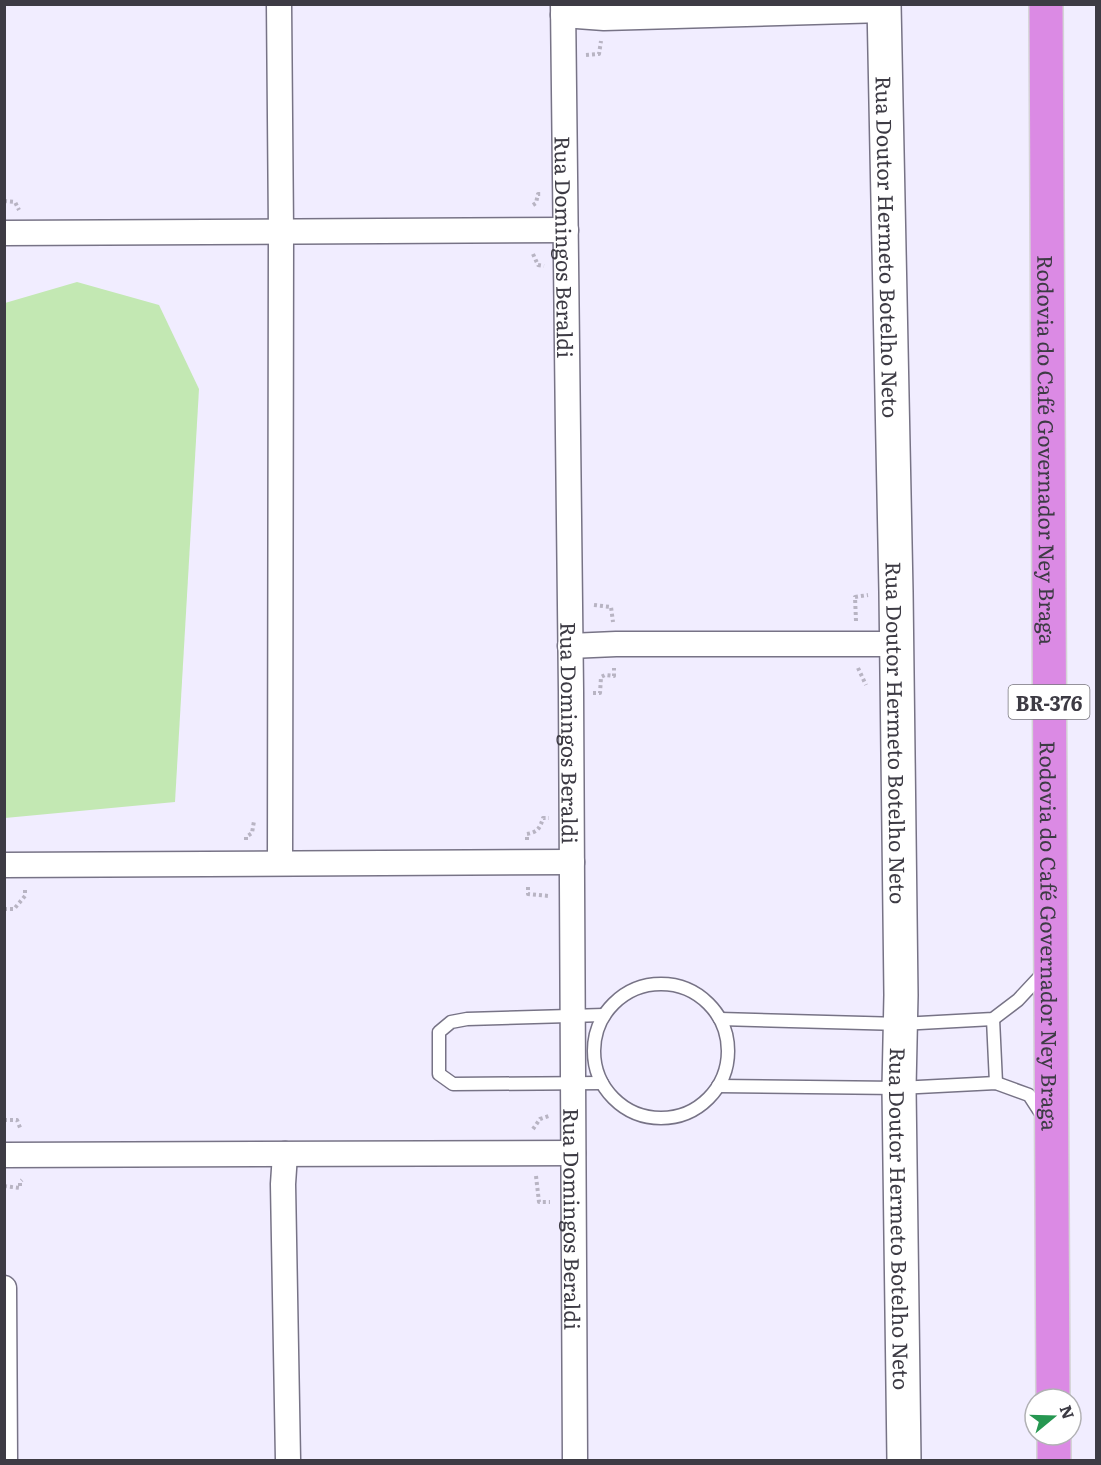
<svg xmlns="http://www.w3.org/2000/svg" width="1101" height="1465" font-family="Literata,serif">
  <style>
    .green { fill: #c3e8b3 }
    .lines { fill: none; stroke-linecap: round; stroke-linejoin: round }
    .lane-casing { stroke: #777386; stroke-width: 15 }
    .street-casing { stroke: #777386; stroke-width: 27 }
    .secondary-casing { stroke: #777386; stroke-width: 36 }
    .highway-casing { stroke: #d4d4d6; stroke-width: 36 }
    .path { stroke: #b8b4c3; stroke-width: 4; stroke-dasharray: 3 3; stroke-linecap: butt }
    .lane { stroke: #fff; stroke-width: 12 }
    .street { stroke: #fff; stroke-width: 24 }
    .secondary { stroke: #fff; stroke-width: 33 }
    .highway { stroke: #db8ae4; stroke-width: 33 }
    .labels { text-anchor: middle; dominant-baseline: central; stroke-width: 6; stroke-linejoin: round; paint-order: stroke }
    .shield { fill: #fff; stroke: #77767c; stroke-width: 1.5 }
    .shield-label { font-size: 20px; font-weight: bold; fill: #3d3b44 }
    .street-label { font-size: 21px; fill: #3d3b44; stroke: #fff }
  </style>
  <rect width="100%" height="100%" fill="#f1edff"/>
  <!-- green -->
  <polygon class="green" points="77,282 159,305 199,389 175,802 5,818 5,303"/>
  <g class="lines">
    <defs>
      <g id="lane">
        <circle cx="661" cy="1051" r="67"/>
        <polyline points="720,1019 901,1024 993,1019 1018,1000 1045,971"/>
        <polyline points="993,1019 996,1083"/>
        <polyline points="602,1083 453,1084 439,1074 439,1032 451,1022 467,1019 604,1015"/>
        <polyline points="718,1086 899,1088 996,1083 1029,1095 1044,1118"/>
      </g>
      <g id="street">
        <polyline points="279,4 281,231 280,863"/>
        <path id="s1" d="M563 4 571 691 575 1460"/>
        <polyline points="563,15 604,18 884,10"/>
        <polyline points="4,233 566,230"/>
        <polyline points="570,646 616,644 895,644"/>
        <polyline points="4,865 572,862"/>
        <polyline points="285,1154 283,1184 288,1460"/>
        <polyline points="4,1155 573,1153"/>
        <polyline points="4,1288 5,1460"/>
      </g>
      <g id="secondary">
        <path id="s2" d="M884 4 896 592 901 995 899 1088 904 1460"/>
      </g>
      <g id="highway">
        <path id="s3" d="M1046 4 1053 1399"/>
        <polyline points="1054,1435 1054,1460"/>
      </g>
    </defs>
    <!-- lane casing -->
    <use href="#lane" class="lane-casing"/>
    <!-- street casing -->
    <use href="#street" class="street-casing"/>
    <!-- secondary casing -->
    <use href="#secondary" class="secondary-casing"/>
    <!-- highway casing -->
    <use href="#highway" class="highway-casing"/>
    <!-- path -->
    <g class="path">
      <polyline points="586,55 599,54 601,41"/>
      <polyline points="4,201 15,202 19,210"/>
      <polyline points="533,205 536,203 538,194 541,194"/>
      <polyline points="533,254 538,265 544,266"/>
      <polyline points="594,605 611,607 613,622"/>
      <polyline points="856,621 855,597 868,595"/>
      <polyline points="858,668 866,685"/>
      <polyline points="593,693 600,693 601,677 605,675 614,676 614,668"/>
      <polyline points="246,840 246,837 252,833 254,821"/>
      <path d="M527 840V834C538 832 540 828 543 818H549"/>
      <polyline points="528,887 528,894 549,896"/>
      <polyline points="4,909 14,909 25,896 25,888"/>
      <polyline points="4,1120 17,1120 21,1130"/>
      <polyline points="533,1129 540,1119 549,1116"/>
      <polyline points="536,1176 539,1202 550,1202"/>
      <polyline points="4,1186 20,1188 20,1182 22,1180"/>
    </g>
    <!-- lane -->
    <use href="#lane" class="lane"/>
    <!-- street -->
    <use href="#street" class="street"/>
    <!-- secondary -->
    <use href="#secondary" class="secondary"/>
    <!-- highway -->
    <use href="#highway" class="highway"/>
  </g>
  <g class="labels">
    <!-- shield labels -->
    <rect class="shield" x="1008.5" y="685" width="81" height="34" rx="4.5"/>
    <g class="shield-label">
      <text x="1049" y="702">BR-376</text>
    </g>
    <!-- street labels -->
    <g class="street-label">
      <text stroke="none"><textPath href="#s1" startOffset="243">Rua Domingos Beraldi</textPath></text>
      <text stroke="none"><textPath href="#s2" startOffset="243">Rua Doutor Hermeto Botelho Neto</textPath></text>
      <text stroke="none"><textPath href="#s3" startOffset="446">Rodovia do Café Governador Ney Braga</textPath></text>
      <text stroke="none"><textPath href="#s1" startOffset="729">Rua Domingos Beraldi</textPath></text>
      <text stroke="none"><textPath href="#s2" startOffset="729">Rua Doutor Hermeto Botelho Neto</textPath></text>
      <text stroke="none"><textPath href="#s3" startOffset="932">Rodovia do Café Governador Ney Braga</textPath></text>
      <text stroke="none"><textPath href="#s1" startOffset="1215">Rua Domingos Beraldi</textPath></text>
      <text stroke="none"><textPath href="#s2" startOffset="1215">Rua Doutor Hermeto Botelho Neto</textPath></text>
    </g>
  </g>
  <!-- border -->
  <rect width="1101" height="1465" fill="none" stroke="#3d3b44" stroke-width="12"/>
  <!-- north arrow -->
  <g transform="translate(1053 1417) rotate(71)"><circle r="28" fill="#ffffff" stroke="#b1b1b4" stroke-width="1.5"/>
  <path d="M0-4.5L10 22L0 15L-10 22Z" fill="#269751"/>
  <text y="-9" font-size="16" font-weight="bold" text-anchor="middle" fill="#3d3b44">N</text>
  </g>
</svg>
